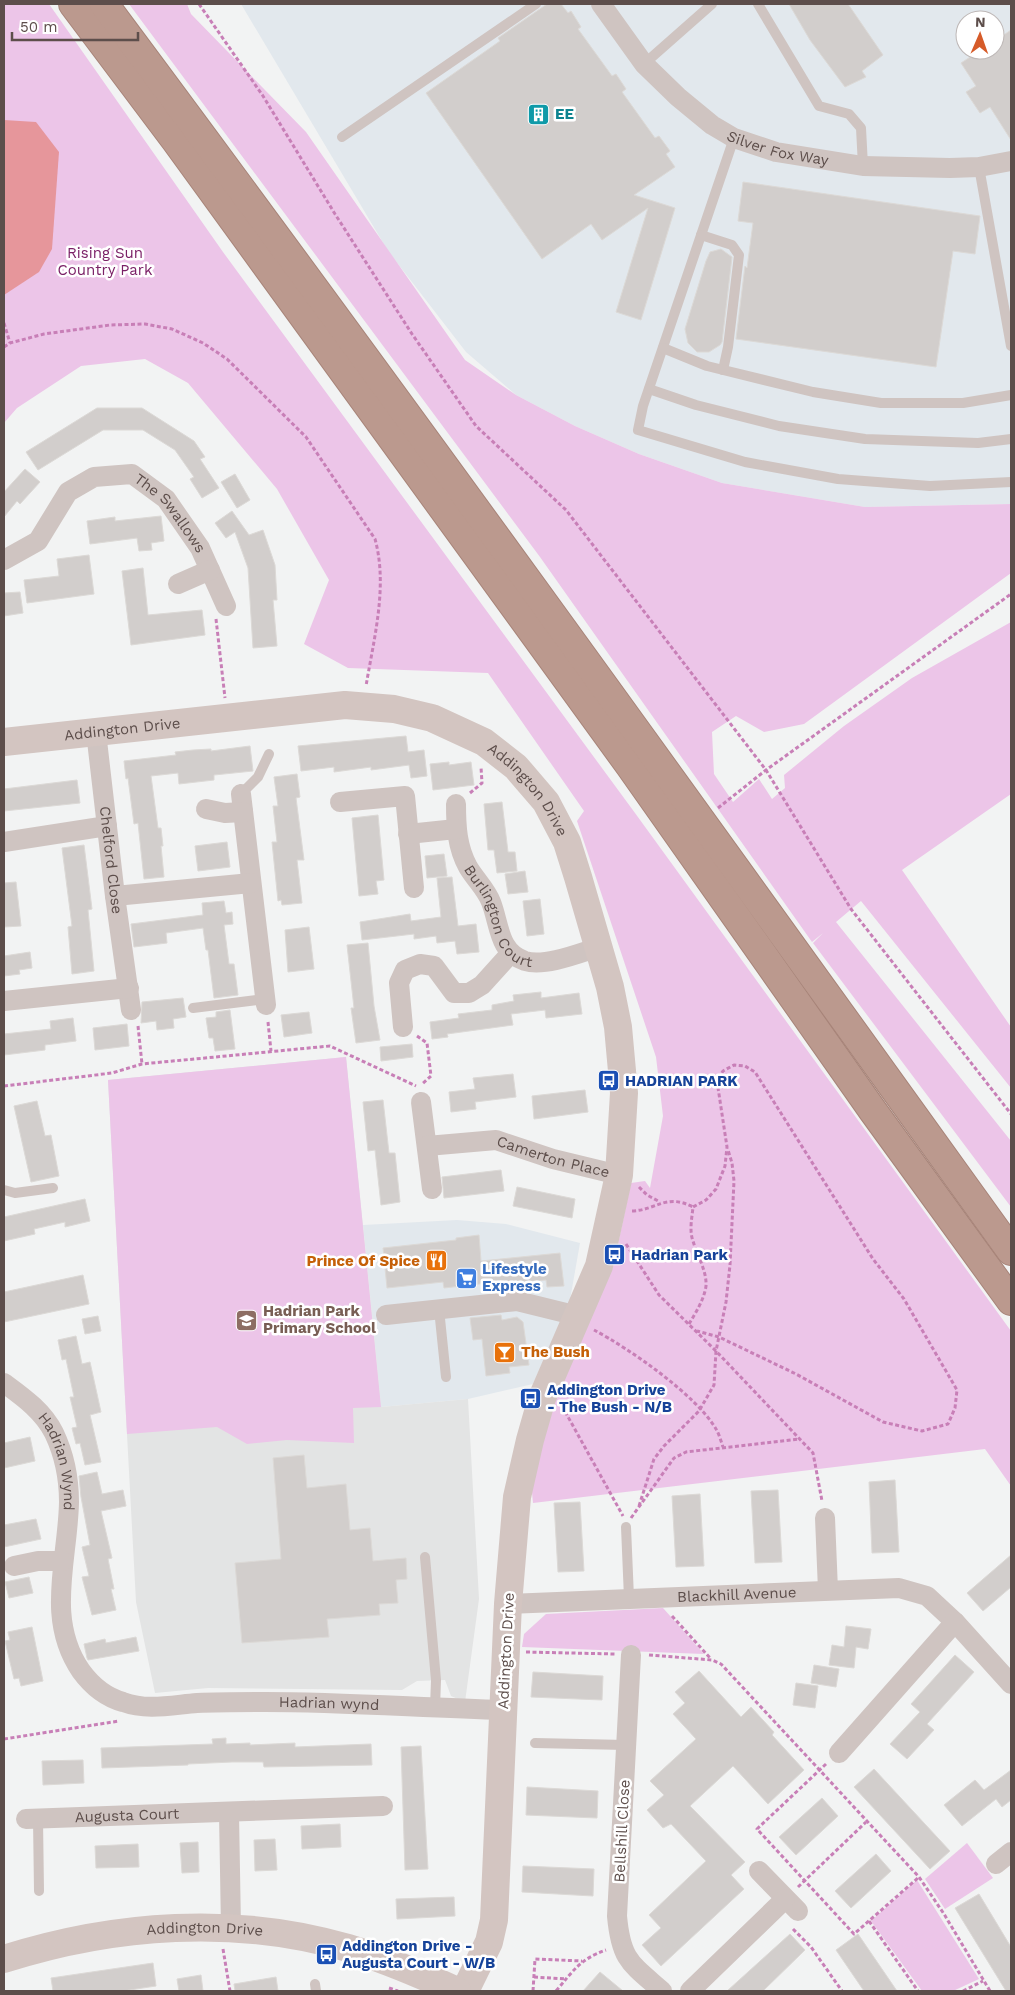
<svg xmlns="http://www.w3.org/2000/svg" width="1015" height="1995" font-family="'Work Sans',sans-serif">
  <style>
    .commercial { fill: #e2e8ed; fill-rule: evenodd }
    .education { fill: #e3e4e4 }
    .green { fill: #ecc5e8 }
    .water { fill: #e6969b }
    .building { fill: #d2cecc; stroke: #dcd9d6 }
    .lines { fill: none; stroke-linecap: round; stroke-linejoin: round }
    .highway-casing { stroke: #a78479; stroke-width: 30 }
    .path { stroke: #c87fb7; stroke-width: 3; stroke-dasharray: 4 2.5; stroke-linecap: butt }
    .lane { stroke: #cfc4c1; stroke-width: 10 }
    .street { stroke: #cfc4c1; stroke-width: 20 }
    .secondary { stroke: #d3c5c1; stroke-width: 28 }
    .highway { stroke: #bb998e; stroke-width: 28 }
    .labels { text-anchor: middle; dominant-baseline: central; stroke-width: 5; stroke-linejoin: round; paint-order: stroke }
    .culture-label { font-size: 15px; font-weight: bold; fill: #0d838f; stroke: #fff; text-anchor: start }
    .street-label { font-size: 15px; fill: #5d4e4b; stroke: #fff }
    .park-label { font-size: 15px; fill: #7a2066; stroke: #fff }
    .transit-label { font-size: 15px; font-weight: bold; fill: #164399; stroke: #fff; text-anchor: start }
    .food-label { font-size: 15px; font-weight: bold; fill: #c56008; stroke: #fff; text-anchor: end }
    .shop-label { font-size: 15px; font-weight: bold; fill: #366cbe; stroke: #fff; text-anchor: start }
    .education-label { font-size: 15px; font-weight: bold; fill: #785e54; stroke: #fff; text-anchor: start }
  </style>
  <rect width="100%" height="100%" fill="#f2f3f3"/>
  <!-- commercial -->
  <g class="commercial">
    <path d="M241 4H1011V504L865 507 722 483 639 454 575 426 516 395 466 352 388 251ZM965 20H995V50H965Z"/>
    <polygon points="457,1220 506,1224 580,1243 570,1300 533,1384 468,1399 381,1407 363,1225"/>
  </g>
  <!-- education -->
  <polygon class="education" points="346,1057 381,1407 468,1399 479,1599 465,1702 451,1696 445,1680 417,1681 402,1690 208,1688 155,1693 136,1602 108,1080"/>
  <!-- green -->
  <g class="green">
    <polygon points="4,4 49,4 223,252 635,813 1011,1331 1011,1486 985,1449 533,1503 530,1472 549,1415 573,1355 613,1267 631,1183 645,1181 650,1188 663,1116 656,1057 577,821 584,811 488,673 348,668 304,644 329,580 277,489 188,383 145,359 81,366 17,408 4,423"/>
    <polygon points="129,4 187,4 191,14 306,132 465,360 516,395 575,426 639,454 722,483 865,507 1011,504 1011,573 804,724 764,732 736,716 712,732 714,774 733,802 759,779 772,799 785,788 784,775 844,726 912,678 1011,622 1011,794 902,870 1011,1027 1011,1088 861,901 836,922 1011,1141 1011,1207 813,943 823,933 812,942 540,557"/>
    <polygon points="346,1057 381,1407 353,1408 354,1443 287,1440 247,1444 217,1427 127,1434 108,1080"/>
    <polygon points="663,1608 704,1654 522,1647 524,1634 546,1614"/>
    <polygon points="967,1843 993,1878 945,1909 925,1879"/>
    <polygon points="917,1880 979,1979 953,1991 922,1991 871,1921"/>
  </g>
  <!-- water -->
  <polygon class="water" points="4,120 36,122 59,152 52,249 39,272 4,295"/>
  <!-- building -->
  <g class="building">
    <polygon points="547,4 561,4 568,13 571,11 581,27 578,29 612,76 616,74 626,89 622,92 655,138 659,136 670,151 666,154 675,167 634,195 675,208 641,320 616,312 648,208 602,240 591,224 542,259 426,93 500,41 498,38"/>
    <polygon points="789,4 848,4 883,55 862,71 866,77 845,87 810,40"/>
    <polygon points="1011,30 1011,140 990,107 980,113 966,92 976,86 961,63 981,50 995,50 995,41"/>
    <polygon points="743,182 980,216 975,254 953,251 936,367 736,339 745,266 747,268 753,223 738,221"/>
    <polygon points="721,249 732,257 722,342 720,345 709,352 697,352 688,343 685,329 706,261 710,252"/>
    <polygon points="97,408 142,408 194,441 205,457 200,459 219,488 202,498 190,479 194,477 175,450 143,430 103,430 38,470 26,452"/>
    <polygon points="25,469 40,482 20,504 17,501 4,517 4,492"/>
    <polygon points="235,474 250,500 237,508 221,482"/>
    <polygon points="232,511 249,535 263,530 275,565 277,600 273,600 277,646 253,648 248,568 235,532 226,538 215,523"/>
    <polygon points="161,516 164,541 151,543 152,550 139,551 137,538 90,544 87,521 115,517 115,521"/>
    <polygon points="89,555 94,594 27,603 24,580 59,576 57,559"/>
    <polygon points="143,568 148,615 202,610 205,635 131,645 122,571"/>
    <polygon points="20,592 23,613 4,616 4,593"/>
    <polygon points="406,736 408,752 424,750 427,776 411,778 409,765 371,770 371,767 334,772 334,767 301,771 298,746"/>
    <polygon points="250,746 253,771 214,775 214,780 179,784 178,773 151,776 158,828 161,828 163,846 161,846 164,877 144,879 138,823 134,824 128,778 126,779 124,761 176,755 175,752 193,750 211,749 211,751"/>
    <polygon points="449,762 449,765 471,762 474,785 433,790 430,764"/>
    <polygon points="297,774 300,797 296,798 304,860 297,860 302,903 282,905 281,900 278,901 272,842 277,842 273,806 278,806 274,777"/>
    <polygon points="77,780 80,803 4,811 4,789"/>
    <polygon points="502,802 508,852 515,852 517,871 497,873 494,850 488,850 484,804"/>
    <polygon points="378,815 384,880 376,881 378,894 359,896 352,818"/>
    <polygon points="227,842 230,867 198,871 195,846"/>
    <polygon points="84,845 92,909 88,910 94,971 72,974 68,927 72,926 62,848"/>
    <polygon points="444,854 447,876 427,878 425,856"/>
    <polygon points="525,871 528,892 508,894 505,874"/>
    <polygon points="452,877 458,926 476,924 479,952 457,954 455,941 437,943 436,936 414,939 414,934 362,940 360,922 410,914 411,921 441,917 437,878"/>
    <polygon points="16,882 21,926 4,927 4,883"/>
    <polygon points="540,899 544,934 527,936 523,901"/>
    <polygon points="224,901 226,913 232,912 233,924 224,925 229,964 234,964 238,995 214,998 208,950 206,950 203,928 166,933 167,943 134,947 131,924 203,915 202,903"/>
    <polygon points="309,927 314,969 288,972 285,930"/>
    <polygon points="368,943 374,1006 380,1040 356,1043 351,1008 354,1008 347,945"/>
    <polygon points="30,952 32,968 19,970 20,974 4,976 4,956"/>
    <polygon points="541,992 541,998 579,993 582,1014 546,1018 545,1010 511,1014 513,1025 447,1034 448,1037 432,1039 430,1022 459,1018 458,1014 492,1010 492,1005 514,1001 513,995"/>
    <polygon points="183,998 186,1017 173,1019 174,1028 157,1030 156,1021 141,1023 142,1002"/>
    <polygon points="230,1010 235,1049 215,1051 213,1038 209,1038 206,1018 216,1017 216,1012"/>
    <polygon points="309,1012 312,1033 284,1037 281,1015"/>
    <polygon points="73,1018 76,1041 45,1045 45,1050 4,1055 4,1034 51,1029 50,1021"/>
    <polygon points="127,1024 129,1046 95,1050 93,1028"/>
    <polygon points="412,1044 413,1057 381,1061 380,1047"/>
    <polygon points="513,1074 516,1097 475,1102 476,1109 451,1112 449,1092 475,1089 473,1078"/>
    <polygon points="585,1090 588,1112 534,1119 532,1096"/>
    <polygon points="383,1100 389,1153 395,1153 400,1202 381,1205 375,1150 368,1151 363,1102"/>
    <polygon points="37,1101 45,1136 51,1135 59,1176 31,1182 14,1106"/>
    <polygon points="501,1170 504,1191 444,1198 442,1177"/>
    <polygon points="517,1187 575,1199 572,1218 513,1206"/>
    <polygon points="85,1199 90,1221 65,1227 65,1222 34,1229 35,1234 4,1241 4,1217"/>
    <polygon points="479,1235 481,1261 560,1253 564,1286 547,1287 546,1280 506,1284 506,1281 444,1288 443,1282 387,1288 383,1248 456,1240 456,1238"/>
    <polygon points="83,1275 89,1304 4,1322 4,1292"/>
    <polygon points="501,1315 502,1320 517,1317 523,1322 529,1365 509,1367 510,1373 486,1376 482,1339 473,1340 470,1318"/>
    <polygon points="98,1316 101,1331 85,1334 82,1319"/>
    <polygon points="76,1336 82,1364 90,1362 101,1412 90,1415 101,1462 85,1465 80,1443 76,1444 72,1428 77,1427 70,1397 74,1397 66,1359 62,1360 58,1340"/>
    <polygon points="30,1437 35,1461 4,1468 4,1443"/>
    <polygon points="304,1455 307,1488 346,1484 350,1530 370,1528 373,1561 406,1558 407,1579 396,1580 398,1603 379,1604 380,1615 327,1619 329,1637 242,1643 235,1563 281,1559 273,1458"/>
    <polygon points="97,1472 102,1494 123,1490 126,1506 101,1511 112,1558 108,1559 114,1589 111,1589 116,1610 92,1615 82,1577 89,1576 82,1547 90,1545 81,1497 79,1476"/>
    <polygon points="895,1480 899,1552 872,1553 869,1482"/>
    <polygon points="778,1490 782,1562 755,1563 751,1491"/>
    <polygon points="700,1494 704,1566 676,1567 672,1496"/>
    <polygon points="580,1502 584,1571 558,1572 554,1503"/>
    <polygon points="36,1519 41,1539 4,1547 4,1525"/>
    <polygon points="1011,1555 1011,1587 983,1611 967,1593"/>
    <polygon points="29,1577 33,1593 9,1598 5,1582"/>
    <polygon points="846,1626 871,1629 868,1649 856,1647 854,1668 829,1665 832,1645 844,1647"/>
    <polygon points="32,1627 43,1681 21,1686 19,1678 14,1679 5,1641 10,1640 8,1632"/>
    <polygon points="136,1637 139,1651 88,1660 87,1658 84,1644 105,1639 106,1643"/>
    <polygon points="955,1655 974,1672 927,1724 934,1730 907,1759 890,1744 920,1712 911,1704"/>
    <polygon points="814,1665 839,1669 836,1687 811,1683"/>
    <polygon points="699,1671 741,1717 751,1707 774,1732 772,1735 804,1770 768,1804 733,1766 690,1806 745,1862 731,1875 744,1889 661,1966 642,1945 661,1928 649,1915 706,1861 671,1824 663,1828 647,1810 664,1795 650,1781 696,1739 673,1714 685,1703 675,1692"/>
    <polygon points="533,1672 603,1676 602,1700 531,1697"/>
    <polygon points="796,1683 818,1686 815,1708 793,1705"/>
    <polygon points="226,1738 226,1744 250,1743 250,1745 295,1743 295,1747 371,1744 372,1765 264,1767 263,1762 232,1762 188,1764 188,1765 102,1768 101,1748 213,1744 212,1739"/>
    <polygon points="421,1746 428,1869 405,1870 401,1747"/>
    <polygon points="83,1760 84,1783 43,1785 42,1761"/>
    <polygon points="874,1769 950,1851 930,1869 854,1787"/>
    <polygon points="1011,1770 1011,1800 1002,1807 996,1799 962,1826 944,1805 975,1780 984,1790"/>
    <polygon points="527,1787 598,1791 597,1818 526,1815"/>
    <polygon points="822,1798 838,1816 796,1855 779,1837"/>
    <polygon points="340,1824 341,1847 302,1849 301,1826"/>
    <polygon points="275,1839 277,1870 255,1871 254,1840"/>
    <polygon points="198,1842 199,1872 182,1873 180,1843"/>
    <polygon points="138,1844 139,1867 96,1868 95,1846"/>
    <polygon points="876,1854 891,1871 851,1908 835,1891"/>
    <polygon points="523,1866 594,1869 593,1896 522,1892"/>
    <polygon points="979,1894 1011,1947 1011,1991 1006,1991 955,1908"/>
    <polygon points="454,1897 455,1916 397,1919 396,1899"/>
    <polygon points="790,1934 805,1950 763,1991 727,1991"/>
    <polygon points="858,1934 897,1991 864,1991 836,1950"/>
    <polygon points="153,1963 156,1986 123,1991 53,1991 51,1978"/>
    <polygon points="600,1972 623,1991 583,1991"/>
    <polygon points="201,1975 203,1991 179,1991 177,1979"/>
    <polygon points="276,1977 278,1991 235,1991 234,1984"/>
  </g>
  <g class="lines">
    <defs>
      <g id="highway">
        <polyline points="73,4 176,141 630,766 873,1111 1011,1301"/>
        <path d="M104 4C411 416 711 834 1011 1251"/>
      </g>
    </defs>
    <!-- highway casing -->
    <use href="#highway" class="highway-casing"/>
    <!-- path -->
    <g class="path">
      <polyline points="199,4 263,96 335,214 412,334 476,426 566,510 766,770 851,909 1011,1114"/>
      <polyline points="4,323 10,343"/>
      <path d="M4 347 10 343 44 334 110 325 145 324 172 329 203 343 227 359 306 437 375 539C388 586 374 638 366 686"/>
      <polyline points="216,619 225,698"/>
      <polyline points="470,793 482,783 481,767"/>
      <polyline points="718,808 766,770 1011,594"/>
      <polyline points="268,1022 271,1051"/>
      <polyline points="138,1026 142,1064"/>
      <polyline points="417,1036 427,1043 431,1076 422,1084"/>
      <polyline points="4,1086 112,1073 142,1064 330,1046 416,1086"/>
      <polyline points="639,1187 647,1195 660,1202"/>
      <path d="M632 1211C657 1210 666 1193 693 1207"/>
      <polyline points="626,1244 659,1295 716,1351 813,1453 822,1501"/>
      <path d="M689 1324C696 1312 704 1300 706 1286 707 1271 697 1255 693 1241 689 1230 692 1218 693 1207L706 1200 716 1189 725 1166 727 1147 717 1081 723 1071 734 1065 745 1066 755 1072 873 1259 904 1299 957 1390 955 1408 948 1424 922 1431 883 1422 796 1374 719 1337 697 1331"/>
      <path d="M594 1330C630 1349 696 1395 716 1429 719 1434 721 1441 723 1447"/>
      <polyline points="562,1406 623,1516"/>
      <polyline points="639,1506 654,1459 664,1446 699,1411 714,1385 716,1351 726,1302 730,1265 734,1181 732,1163 728,1150"/>
      <polyline points="631,1518 674,1458 686,1452 800,1439"/>
      <polyline points="672,1616 711,1659"/>
      <polyline points="526,1652 615,1654"/>
      <polyline points="649,1655 712,1660 721,1664 919,1877 944,1914 990,1991"/>
      <polyline points="4,1739 119,1721"/>
      <polyline points="826,1764 757,1829 854,1934 919,1877"/>
      <polyline points="798,1887 866,1822"/>
      <polyline points="869,1921 918,1991"/>
      <polyline points="793,1929 811,1947 842,1991"/>
      <polyline points="223,1949 230,1991"/>
      <polyline points="534,1977 566,1979"/>
      <polyline points="389,1988 398,1991"/>
      <polyline points="533,1991 535,1959 582,1961"/>
      <path d="M556 1991C573 1971 580 1959 606 1950"/>
      <polyline points="963,1991 983,1981"/>
    </g>
    <!-- lane -->
    <g class="lane">
      <polyline points="758,4 819,106 849,114 861,128 863,166"/>
      <polyline points="644,64 712,4"/>
      <polyline points="342,137 536,4"/>
      <polyline points="734,138 643,406 638,430 745,462 838,479 930,486 1011,482"/>
      <polyline points="979,167 1011,346"/>
      <polyline points="701,235 732,245 739,255 728,347 723,370"/>
      <polyline points="663,348 707,366 813,392 881,403 963,403 1011,395"/>
      <polyline points="649,389 696,405 779,426 865,439 978,443 1011,439"/>
      <polyline points="241,794 258,777 269,754"/>
      <polyline points="193,1008 265,999"/>
      <polyline points="4,1190 15,1193 53,1188"/>
      <polyline points="439,1309 446,1377"/>
      <polyline points="626,1527 629,1598"/>
      <polyline points="425,1557 436,1680 435,1708"/>
      <polyline points="535,1743 626,1745"/>
      <polyline points="38,1819 39,1891"/>
      <polyline points="315,1984 316,1991"/>
    </g>
    <!-- street -->
    <g class="street">
      <path id="s1" d="M601 4 644 64 678 97 712 125 734 138 776 152 863 166 950 168 979 167 1011 161"/>
      <path id="s2" d="M4 560 38 541 68 492 94 477 132 474 166 499 200 548 226 606"/>
      <polyline points="178,584 210,570"/>
      <path id="s3" d="M96 732 115 896 131 1010"/>
      <polyline points="241,794 266,1005"/>
      <polyline points="340,802 405,796 414,888"/>
      <path id="s4" d="M456 804C456 826 457 847 468 867 475 879 486 889 491 902 500 925 498 952 525 961 545 967 580 953 599 947"/>
      <polyline points="206,809 225,813 243,812"/>
      <polyline points="408,834 456,829"/>
      <polyline points="4,842 107,826"/>
      <polyline points="115,896 251,883"/>
      <polyline points="4,1001 129,988"/>
      <polyline points="403,1027 399,983 405,970 420,964 434,966 454,993 469,993 482,985 510,954"/>
      <polyline points="421,1102 432,1189"/>
      <path id="s5" d="M427 1146 496 1140 553 1159 619 1175"/>
      <polyline points="386,1315 517,1301 578,1316"/>
      <path id="s6" d="M4 1383C23 1397 43 1411 54 1433 64 1454 69 1479 69 1502 68 1560 45 1619 81 1671 92 1686 105 1697 123 1702 147 1711 172 1705 197 1703 220 1702 243 1702 265 1702 344 1702 424 1708 503 1710"/>
      <polyline points="825,1518 828,1590"/>
      <polyline points="14,1566 38,1561 63,1561"/>
      <path id="s7" d="M508 1604 899 1588 927 1596 955 1622 1011 1684"/>
      <path d="M631 1655 617 1916C621 1960 630 1963 662 1991"/>
      <polyline points="839,1753 955,1622"/>
      <polyline points="229,1813 231,1928"/>
      <path id="s8" d="M26 1819 383 1806"/>
      <polyline points="996,1864 1011,1852"/>
      <polyline points="759,1871 798,1911"/>
      <polyline points="690,1991 785,1899"/>
    </g>
    <!-- secondary -->
    <g class="secondary">
      <path id="s9" d="M4 742 345 705 394 709 432 718 484 742 516 767 546 802 567 842 578 877 610 987 618 1027 624 1093 619 1175 599 1266 542 1398 530 1440 517 1497 508 1604 494 1920 489 1942 465 1991"/>
      <path id="s10" d="M4 1959C114 1924 236 1915 348 1948 385 1959 422 1975 457 1991"/>
    </g>
    <!-- highway -->
    <use href="#highway" class="highway"/>
  </g>
  <!-- icons -->
  <defs>
    <symbol id="building-square" viewBox="-11 -11 22 22"><rect x="-9" y="-9" width="18" height="18" rx="4" fill="#0f9aa8" stroke="#fff"/><path d="M-4-6H4V6H1V3H-1V6H-4ZM-2.5-4.3h1.7v1.8h-1.7ZM.8-4.3h1.7v1.8H.8ZM-2.5-1h1.7V.8h-1.7ZM.8-1h1.7V.8H.8Z" fill="#fff"/></symbol>
    <symbol id="bus-square" viewBox="-11 -11 22 22"><rect x="-9" y="-9" width="18" height="18" rx="4" fill="#1a4fb4" stroke="#fff"/><path d="M-5-6H5V4H4V6H2V4H-2V6H-4V4H-5ZM-3.5-4V0h7V-4ZM-3.5 1.2v1.5H-2V1.2ZM2 1.2v1.5H3.5V1.2Z" fill="#fff"/></symbol>
    <symbol id="restaurant-square" viewBox="-11 -11 22 22"><rect x="-9" y="-9" width="18" height="18" rx="4" fill="#e8710a" stroke="#fff"/><path d="M-5-6h1v4h1v-4h1v4h1v-4h1v5L-1.5 .5V6h-2V.5L-5-1ZM5-6V6H3V1.5H1.5Q1.5-4 5-6Z" fill="#fff"/></symbol>
    <symbol id="supermarket-square" viewBox="-11 -11 22 22"><rect x="-9" y="-9" width="18" height="18" rx="4" fill="#3f7fe0" stroke="#fff"/><path d="M-6-5.5h2.5l.6 2H6L4.5 2H-2.5L-4.4-4H-6ZM-1.5 3.2a1.3 1.3 0 1 0 .1 0ZM3 3.2a1.3 1.3 0 1 0 .1 0Z" fill="#fff"/></symbol>
    <symbol id="school-square" viewBox="-11 -11 22 22"><rect x="-9" y="-9" width="18" height="18" rx="4" fill="#8d6e63" stroke="#fff"/><path d="M0-5L7-2L0 1L-7-2ZM-4 1L0 2.5L4 1V4Q0 6-4 4Z" fill="#fff"/></symbol>
    <symbol id="bar-square" viewBox="-11 -11 22 22"><rect x="-9" y="-9" width="18" height="18" rx="4" fill="#e8710a" stroke="#fff"/><path d="M-6-5H6L.8 .8V4.5H3.5V6h-7V4.5H-.8V.8Z" fill="#fff"/></symbol>
  </defs>
  <g fill-rule="evenodd">
    <use href="#building-square" x="526" y="102" width="25" height="25"/>
    <use href="#bus-square" x="596" y="1068" width="25" height="25"/>
    <use href="#bus-square" x="602" y="1242" width="25" height="25"/>
    <use href="#restaurant-square" x="424" y="1248" width="25" height="25"/>
    <use href="#supermarket-square" x="454" y="1266" width="25" height="25"/>
    <use href="#school-square" x="234" y="1308" width="25" height="25"/>
    <use href="#bar-square" x="492" y="1340" width="25" height="25"/>
    <use href="#bus-square" x="518" y="1386" width="25" height="25"/>
    <use href="#bus-square" x="314" y="1942" width="25" height="25"/>
  </g>
  <g class="labels">
    <!-- culture labels -->
    <g class="culture-label">
      <text x="555" y="114">EE</text>
    </g>
    <!-- street labels -->
    <g class="street-label">
      <text stroke="none"><textPath href="#s1" startOffset="236">Silver Fox Way</textPath></text>
      <text stroke="none"><textPath href="#s2" startOffset="220">The Swallows</textPath></text>
      <text stroke="none"><textPath href="#s9" startOffset="119">Addington Drive</textPath></text>
      <text stroke="none"><textPath href="#s9" startOffset="554">Addington Drive</textPath></text>
      <text stroke="none"><textPath href="#s3" startOffset="129">Chelford Close</textPath></text>
      <text stroke="none"><textPath href="#s4" startOffset="125">Burlington Court</textPath></text>
      <text stroke="none"><textPath href="#s5" startOffset="129">Camerton Place</textPath></text>
      <text stroke="none"><textPath href="#s6" startOffset="100">Hadrian Wynd</textPath></text>
      <text stroke="none"><textPath href="#s7" startOffset="229">Blackhill Avenue</textPath></text>
      <text transform="translate(506 1651) rotate(-87)">Addington Drive</text>
      <text stroke="none"><textPath href="#s6" startOffset="576">Hadrian wynd</textPath></text>
      <text stroke="none"><textPath href="#s8" startOffset="101">Augusta Court</textPath></text>
      <text transform="translate(622 1831) rotate(-87)">Bellshill Close</text>
      <text stroke="none"><textPath href="#s10" startOffset="204">Addington Drive</textPath></text>
    </g>
    <!-- park labels -->
    <g class="park-label">
      <text x="105" y="253">Rising Sun<tspan x="105" dy="17">Country Park</tspan></text>
    </g>
    <!-- transit labels -->
    <g class="transit-label">
      <text x="625" y="1081">HADRIAN PARK</text>
      <text x="631" y="1255">Hadrian Park</text>
      <text x="547" y="1390">Addington Drive<tspan x="547" dy="17">- The Bush - N/B</tspan></text>
      <text x="342" y="1946">Addington Drive -<tspan x="342" dy="17">Augusta Court - W/B</tspan></text>
    </g>
    <!-- food labels -->
    <g class="food-label">
      <text x="420" y="1261">Prince Of Spice</text>
      <text x="521" y="1352" text-anchor="start">The Bush</text>
    </g>
    <!-- shop labels -->
    <g class="shop-label">
      <text x="482" y="1269">Lifestyle<tspan x="482" dy="17">Express</tspan></text>
    </g>
    <!-- education labels -->
    <g class="education-label">
      <text x="263" y="1311">Hadrian Park<tspan x="263" dy="17">Primary School</tspan></text>
    </g>
  </g>
  <!-- border -->
  <rect width="1015" height="1995" fill="none" stroke="#5d4e4b" stroke-width="10"/>
  <!-- north arrow -->
  <g transform="translate(980 35) rotate(2)"><circle r="24" fill="#ffffff" stroke="#beb8b7"/>
  <path d="M0-4L9 19L0 12L-9 19Z" fill="#d65b29"/>
  <text y="-8" font-size="14" font-weight="bold" text-anchor="middle" fill="#5d4e4b">N</text>
  </g>
  <!-- scale -->
  <path d="M12 32v8h126v-8" fill="none" stroke="#5d4e4b" stroke-width="2.5"/>
  <text x="20" y="32" font-size="15" fill="#5d4e4b" stroke="#ffffff" stroke-width="4" paint-order="stroke">50 m</text>
</svg>
